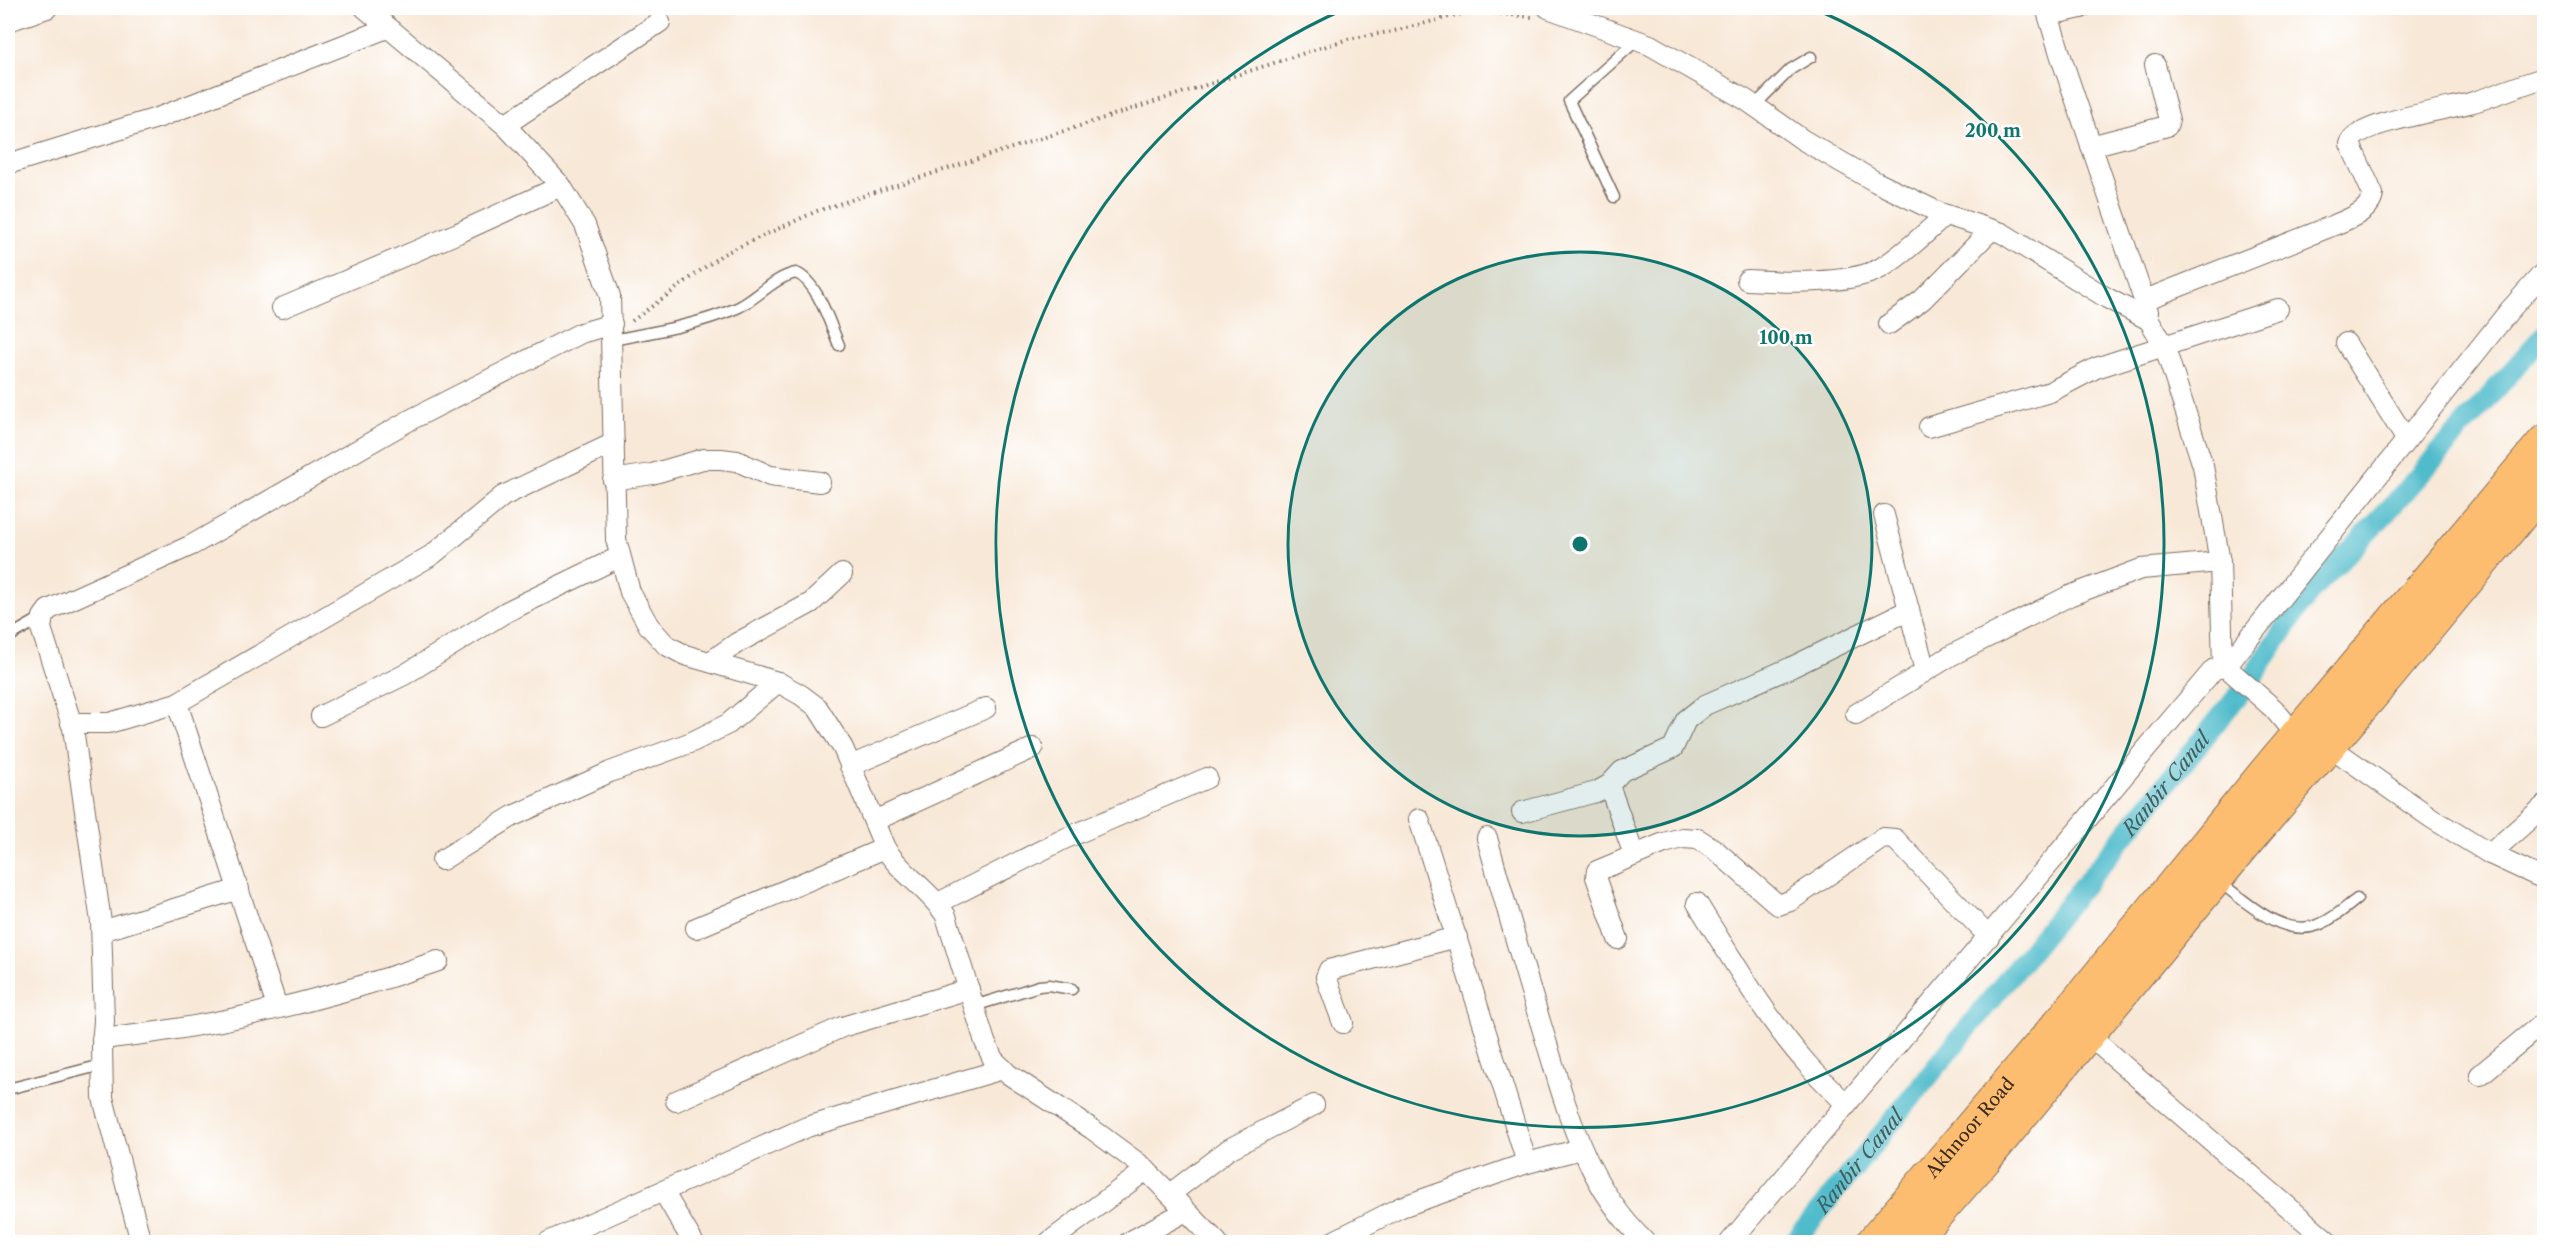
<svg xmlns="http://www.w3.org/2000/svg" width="2552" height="1250" font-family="'Libre Caslon Text',serif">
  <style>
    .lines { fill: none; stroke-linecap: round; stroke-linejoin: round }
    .canal { stroke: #4fbbcb; stroke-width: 21 }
    .service-casing { stroke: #7d6c5f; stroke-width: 13 }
    .minor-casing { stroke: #7d6c5f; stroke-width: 22 }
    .trunk-casing { stroke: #7d6c5f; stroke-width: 35 }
    .path { stroke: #7d6c5f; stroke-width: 4; stroke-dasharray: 1.5 4.5; stroke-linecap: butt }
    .service { stroke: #fff; stroke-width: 10 }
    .minor { stroke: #fff; stroke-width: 20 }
    .trunk { stroke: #fcbd6f; stroke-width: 33 }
    .ring { fill: none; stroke: #0f766e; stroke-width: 3 }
    .labels { text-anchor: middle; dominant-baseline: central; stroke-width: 5; stroke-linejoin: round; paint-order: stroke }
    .street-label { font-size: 18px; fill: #3b2a1e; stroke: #fff }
    .water-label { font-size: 20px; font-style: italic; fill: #425d5b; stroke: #fff }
    .centre { fill: #0f766e; stroke: #fff; stroke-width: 3 }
    .ring-label { font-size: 18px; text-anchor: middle; font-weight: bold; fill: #0f766e; stroke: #fff; stroke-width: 5; stroke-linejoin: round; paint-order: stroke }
  </style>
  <rect width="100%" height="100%" fill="#fff"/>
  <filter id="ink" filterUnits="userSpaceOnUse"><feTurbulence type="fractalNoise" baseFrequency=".0167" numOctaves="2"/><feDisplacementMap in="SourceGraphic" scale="12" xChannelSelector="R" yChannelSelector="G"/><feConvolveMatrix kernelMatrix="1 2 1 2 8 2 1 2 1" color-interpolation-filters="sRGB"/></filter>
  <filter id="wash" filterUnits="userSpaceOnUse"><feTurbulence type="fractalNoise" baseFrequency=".008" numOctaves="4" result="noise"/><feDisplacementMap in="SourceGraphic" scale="24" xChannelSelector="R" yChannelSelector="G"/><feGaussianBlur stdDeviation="1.35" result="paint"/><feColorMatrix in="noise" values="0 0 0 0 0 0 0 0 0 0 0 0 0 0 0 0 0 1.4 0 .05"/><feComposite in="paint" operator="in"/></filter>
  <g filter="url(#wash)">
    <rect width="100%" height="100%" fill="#f8e8d7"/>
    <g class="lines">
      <!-- canal -->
      <path class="canal" id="s1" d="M1794 1242 2249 682 2308 594 2384 515 2544 335"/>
    </g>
  </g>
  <g filter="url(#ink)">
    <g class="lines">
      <defs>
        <g id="service">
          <polyline points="1754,106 1791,69 1811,57"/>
          <polyline points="1614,197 1569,101 1637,40"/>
          <path d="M612 340C654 332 697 325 737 308 757 299 774 277 796 273 817 281 830 324 839 345"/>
          <polyline points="8,637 43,617"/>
          <path d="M2218 881C2246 901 2281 938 2318 925 2332 920 2345 908 2357 899"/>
          <polyline points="974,1006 1039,986 1049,985 1072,989"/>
          <polyline points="8,1089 102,1065"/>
        </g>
        <g id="minor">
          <path d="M365 8 505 125 561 186 585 225 610 296 616 539 630 592 649 626 666 645 685 655 778 682 801 695 817 707 843 748 885 848C901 874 930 890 946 916L985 1042 993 1059 1008 1074 1092 1129 1142 1166 1217 1242"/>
          <polyline points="1548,8 1650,45 1746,100 1803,140 1876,182 1940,213 2002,233 2107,298 2149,320 2164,345 2203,466 2220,562 2223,666"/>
          <polyline points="2046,8 2062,60 2148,312"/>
          <polyline points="2049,15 2081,8"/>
          <polyline points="8,21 47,8"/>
          <polyline points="505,125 660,22"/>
          <polyline points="2091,146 2167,126 2169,120 2155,65"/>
          <polyline points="8,164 160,117 387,28"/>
          <path d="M1747 280C1782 282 1845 285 1877 270 1898 260 1927 231 1946 215"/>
          <path d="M2145 300 2327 228C2343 221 2371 213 2373 194L2350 144C2354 123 2449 109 2470 103 2495 96 2519 85 2544 78"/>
          <polyline points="282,308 458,233 561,186"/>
          <polyline points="1889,324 1922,300 1991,230"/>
          <polyline points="2346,343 2406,439"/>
          <polyline points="1929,427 2050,392 2096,368 2278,309"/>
          <polyline points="613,480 652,474 703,459 721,459 737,461 770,476 820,482"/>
          <polyline points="1884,515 1925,671"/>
          <polyline points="710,662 737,643 811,603 842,574"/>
          <polyline points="2226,667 2509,311 2544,272"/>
          <polyline points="177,703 277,1007"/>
          <polyline points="1856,714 1952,655 2069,596 2141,569 2220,562"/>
          <polyline points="321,716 404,675 506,612 619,557"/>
          <polyline points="71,723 109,723 177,703 432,555 503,496 614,443"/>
          <polyline points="2329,746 2433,819 2490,854 2544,879"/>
          <polyline points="850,766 986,708"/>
          <polyline points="1609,785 1634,855"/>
          <polyline points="1522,812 1596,792 1609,785 1622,771 1673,748 1686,720 1705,705 1792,667 1909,610"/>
          <polyline points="1419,819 1527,1163"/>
          <polyline points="874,821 1033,748"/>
          <path d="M1487 838C1505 902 1523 967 1543 1031 1567 1109 1584 1183 1645 1242"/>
          <polyline points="2490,854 2544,806"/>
          <polyline points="442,860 513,816 610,772 692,742 728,724 778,682"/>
          <polyline points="938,903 1064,839 1207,778"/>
          <path d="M1697 903C1732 959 1765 1017 1809 1066 1821 1079 1834 1092 1847 1105"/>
          <polyline points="696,928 885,848"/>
          <polyline points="102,931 239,889"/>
          <polyline points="1618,939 1596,877 1597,871 1664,843 1682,838 1698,839 1714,849 1778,905 1790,901 1883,838 1895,839 1989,937"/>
          <polyline points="1343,1023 1326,977 1329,970 1457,937"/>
          <polyline points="2088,1035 2329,1242"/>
          <path d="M102 1039C216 1027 330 999 438 961"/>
          <polyline points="2480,1075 2544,1022"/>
          <polyline points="676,1101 842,1027 969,989"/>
          <polyline points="663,1191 693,1242"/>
          <polyline points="1170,1194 1229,1149 1314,1105"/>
          <polyline points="141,1242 103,1098 102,1045 104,1021 101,922 73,728 41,628 43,617 48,610 192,545 410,420 581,333 612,324"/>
          <polyline points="548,1242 807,1127 1003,1069"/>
          <polyline points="1049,1242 1146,1170"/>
          <polyline points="1129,1242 1186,1211"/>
          <polyline points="1332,1242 1401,1207 1527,1163 1581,1149"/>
          <polyline points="1730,1242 2214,669 2226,667 2274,709 2296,736"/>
        </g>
        <g id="trunk">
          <path id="s2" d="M1873 1242 2067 1014 2278 757 2544 442"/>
          <polyline points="1912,1242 1985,1159 2243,846 2390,674 2544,487"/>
        </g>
      </defs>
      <!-- service casing -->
      <use href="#service" class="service-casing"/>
      <!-- minor casing -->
      <use href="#minor" class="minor-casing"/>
      <!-- trunk casing -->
      <use href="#trunk" class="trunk-casing"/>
      <!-- path -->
      <polyline class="path" points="632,321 723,254 817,211 1348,39 1394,31 1465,13 1483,12 1532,17"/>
      <!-- service -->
      <use href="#service" class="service"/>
      <!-- minor -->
      <use href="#minor" class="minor"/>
      <!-- trunk -->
      <use href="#trunk" class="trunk"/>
    </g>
  </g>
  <!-- distance rings -->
  <circle cx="1580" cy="544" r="292" fill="#0f766e" fill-opacity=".12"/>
  <g class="ring">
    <circle cx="1580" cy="544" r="292"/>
    <path d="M1813 8A584 584 0 1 1 1347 8"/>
  </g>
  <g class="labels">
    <!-- street labels -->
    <g class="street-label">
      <text stroke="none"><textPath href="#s2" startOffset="150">Akhnoor Road</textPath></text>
    </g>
    <!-- water labels -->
    <g class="water-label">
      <text stroke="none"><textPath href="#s1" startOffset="590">Ranbir Canal</textPath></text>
      <text stroke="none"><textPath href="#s1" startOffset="104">Ranbir Canal</textPath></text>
    </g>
  </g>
  <circle cx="1580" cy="544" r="9" class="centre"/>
  <g class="ring-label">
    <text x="1993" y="137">200 m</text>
    <text x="1786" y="344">100 m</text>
  </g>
  <!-- margin -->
  <rect width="2552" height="1250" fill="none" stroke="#fff" stroke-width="30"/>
</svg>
